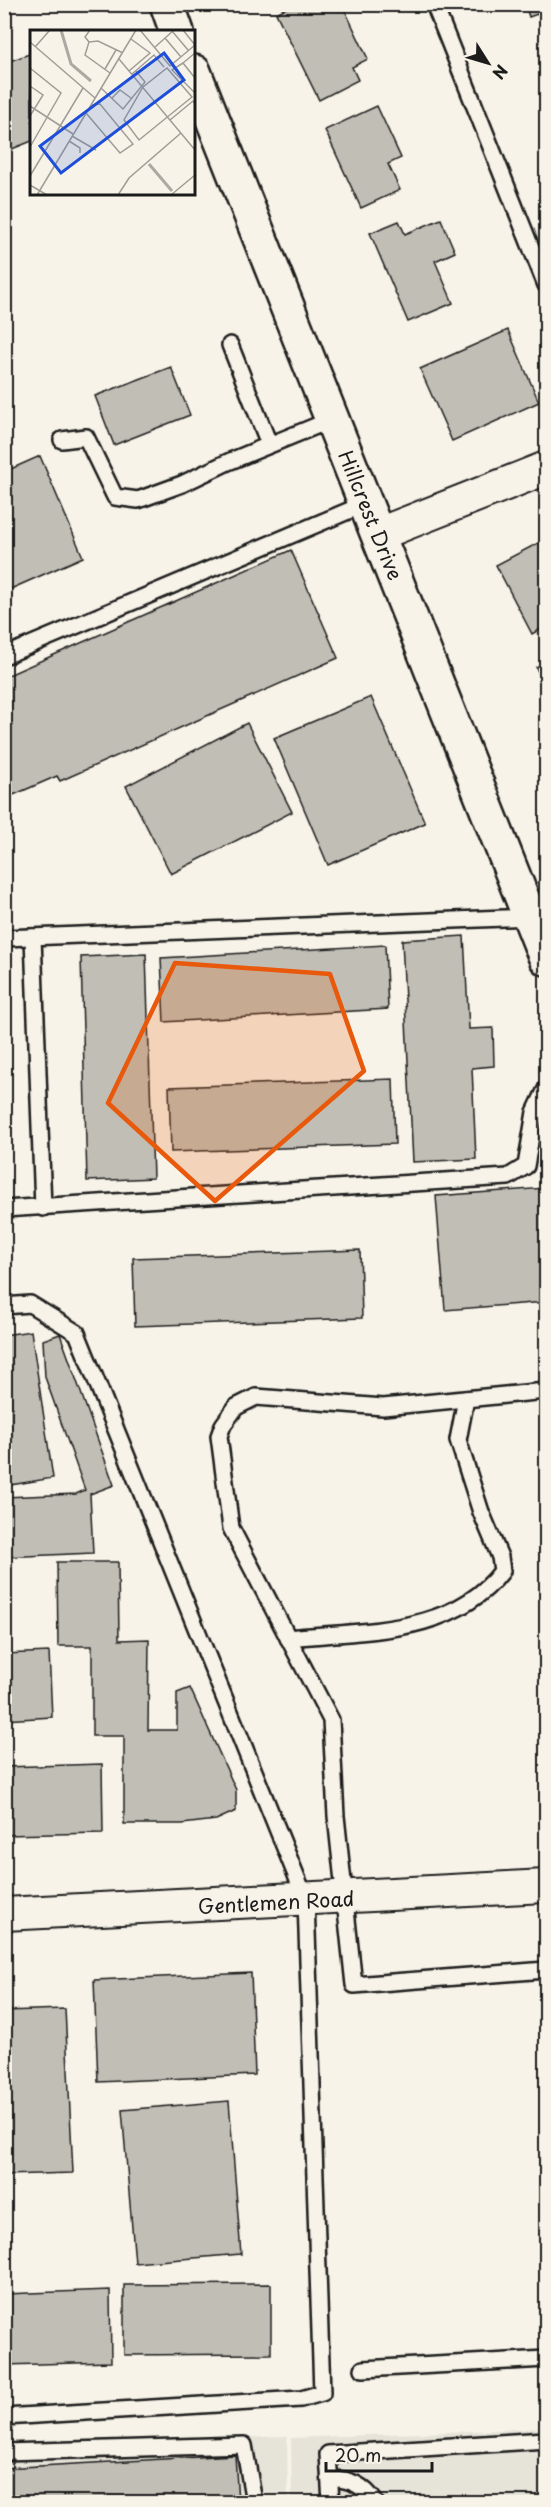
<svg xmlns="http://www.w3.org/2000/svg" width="551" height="2507" font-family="'Playpen Sans',sans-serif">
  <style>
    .built { fill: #e6e3d9 }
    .building { fill: #c0beb5; stroke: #1c1c1c; stroke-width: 1.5 }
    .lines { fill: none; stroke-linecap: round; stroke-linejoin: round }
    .service-casing { stroke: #1c1c1c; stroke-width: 20 }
    .minor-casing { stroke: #1c1c1c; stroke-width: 36 }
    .tertiary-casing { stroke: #1c1c1c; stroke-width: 38 }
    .service { stroke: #f7f3e8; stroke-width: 15 }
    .minor { stroke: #f7f3e8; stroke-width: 32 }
    .tertiary { stroke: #f7f3e8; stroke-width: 33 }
    .marked { fill: #e8590c; fill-opacity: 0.2; stroke: #e8590c; stroke-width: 4.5; stroke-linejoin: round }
    .labels { text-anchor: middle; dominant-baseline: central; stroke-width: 6; stroke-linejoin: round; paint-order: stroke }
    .street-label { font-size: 20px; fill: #1c1c1c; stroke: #f7f3e8 }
    .inset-river { fill: none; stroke: #aca9a2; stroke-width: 3 }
    .inset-road { fill: none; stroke: #9f9d96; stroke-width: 1.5 }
    .view { fill: #1d4ed8; fill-opacity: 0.15; stroke: #1d4ed8; stroke-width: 3 }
    .inset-edge { fill: none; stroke: #1c1c1c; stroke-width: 3 }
  </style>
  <rect width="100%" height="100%" fill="#f7f3e8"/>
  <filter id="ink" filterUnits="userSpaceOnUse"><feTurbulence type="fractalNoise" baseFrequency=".0167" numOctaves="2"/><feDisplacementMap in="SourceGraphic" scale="12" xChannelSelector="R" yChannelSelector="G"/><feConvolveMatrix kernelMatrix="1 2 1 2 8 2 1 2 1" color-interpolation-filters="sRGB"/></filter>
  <g filter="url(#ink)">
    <!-- built -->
    <g class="built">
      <polygon points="546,2428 546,2502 292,2502 291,2438"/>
      <polygon points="287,2436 288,2502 5,2502 4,2448"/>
    </g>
    <!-- building -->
    <g class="building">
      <polygon points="294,4 342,4 368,59 352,67 358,80 319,100 276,13"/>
      <polygon points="525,4 546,4 546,11 529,17"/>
      <polygon points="32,53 32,141 12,149 4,129 4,63"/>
      <polygon points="377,106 401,158 388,164 400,190 361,208 325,130"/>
      <polygon points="441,219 455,252 435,261 453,303 408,322 370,233 399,221 405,234"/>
      <polygon points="508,330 539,402 452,441 420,369"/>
      <polygon points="171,367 190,415 114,445 95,396"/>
      <polygon points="40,456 83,557 6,591 4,472"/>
      <polygon points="546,539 546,626 532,634 496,565"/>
      <polygon points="291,550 338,658 60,781 57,776 4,799 4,677"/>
      <polygon points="546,662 546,690 536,667"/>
      <polygon points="371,697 425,823 328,865 274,738"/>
      <polygon points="247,723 292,812 171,874 126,786"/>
      <polygon points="464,936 469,1029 493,1028 494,1066 472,1068 476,1159 413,1162 402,940"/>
      <polygon points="385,945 388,1009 164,1022 161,958"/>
      <polygon points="146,954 153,1178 87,1181 81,957"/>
      <polygon points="393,1079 395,1144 171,1152 169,1087"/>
      <polygon points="546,1188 546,1302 445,1310 436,1196"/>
      <polygon points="360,1250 362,1318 135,1326 133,1258"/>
      <polygon points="31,1331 53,1478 4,1486 4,1335"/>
      <polygon points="60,1334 114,1485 90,1494 93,1553 4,1557 4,1497 76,1494 85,1490 45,1377 43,1340"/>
      <polygon points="57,1562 118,1562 119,1640 149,1639 148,1730 177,1730 177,1693 190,1688 236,1790 236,1811 216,1820 182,1824 124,1824 124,1736 92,1736 92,1646 58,1646"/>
      <polygon points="49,1652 52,1717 4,1720 4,1654"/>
      <polygon points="102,1764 103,1833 4,1835 4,1767"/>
      <polygon points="251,1973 255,2075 98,2082 94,1980"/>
      <polygon points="65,2009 73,2173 4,2175 4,2011"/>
      <polygon points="229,2101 241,2254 135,2263 122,2110"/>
      <polygon points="271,2284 271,2354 124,2355 124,2285"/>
      <polygon points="110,2290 111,2362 4,2365 4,2294"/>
      <polygon points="235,2455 238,2502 4,2502 4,2468"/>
    </g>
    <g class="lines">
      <defs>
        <g id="service">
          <polyline points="434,4 546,285"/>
          <polyline points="230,345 269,444"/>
          <polyline points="62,440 86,437 115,497 138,500 182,484 228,462 333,419"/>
          <polyline points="4,656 367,503"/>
          <polyline points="33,937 43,1208"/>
          <polyline points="4,938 530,917"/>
          <polyline points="4,1209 508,1177 526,1166 535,1112 546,1089"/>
          <polyline points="4,1306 30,1304 77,1333 306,1900 322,2393 301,2399 4,2417"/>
          <polyline points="546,1391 383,1407 256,1397 236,1407 223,1425 219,1436 231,1528 331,1720 336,1816 354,1985 546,1970"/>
          <path d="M288 1638C362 1630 453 1636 502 1571L500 1557 481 1512 458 1440 466 1399"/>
          <polyline points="363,2369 546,2359"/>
          <polyline points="4,2452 244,2445 254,2502"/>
          <path d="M331 2479C349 2478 365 2486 375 2502"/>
          <polyline points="331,2502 328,2454 546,2440"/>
        </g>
        <g id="minor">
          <polyline points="379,534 546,468"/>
          <polyline points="4,1914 546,1886"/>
        </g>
        <g id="tertiary">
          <polyline points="167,4 177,32"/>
          <polyline points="194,72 546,958"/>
        </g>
      </defs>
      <!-- service casing -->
      <use href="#service" class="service-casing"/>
      <!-- minor casing -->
      <use href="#minor" class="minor-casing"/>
      <!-- tertiary casing -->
      <use href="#tertiary" class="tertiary-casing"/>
      <!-- service -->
      <use href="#service" class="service"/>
      <!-- minor -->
      <use href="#minor" class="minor"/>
      <!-- tertiary -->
      <use href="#tertiary" class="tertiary"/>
    </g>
  </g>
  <!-- marked area -->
  <path class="marked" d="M175 963 330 974 364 1071 215 1201 108 1103Z"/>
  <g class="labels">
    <!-- street labels -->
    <g class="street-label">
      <text transform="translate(371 515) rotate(68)">Hillcrest Drive</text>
      <text transform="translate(276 1902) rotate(-3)">Gentlemen Road</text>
    </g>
  </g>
  <!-- overview -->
  <g transform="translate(30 30)">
    <rect width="165" height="165" fill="#f7f3e8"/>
    <path class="inset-river" d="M31 0 41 34 61 51M119 134 142 161"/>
    <path class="inset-road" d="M60 0 55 7 59 12 55 25 80 43M110 0 140 36 165 15M153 0 165 15M142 1 158 20M135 8 151 27M0 12 65 68M59 12 68 11 93 23M5 17 20 0M124 18 144 0M165 23 153 33 165 48M89 29 165 120M153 33 142 40 165 63M0 38 31 63 0 117M137 38 162 67 109 110 94 90 113 57ZM75 39 86 20M99 41 120 23 101 9M102 44 124 25 134 37M0 56 13 65 0 86M71 58 93 79 115 52 106 41M82 68 90 60 101 68M0 76 43 104M56 83 90 123 103 114 70 74 61 75M140 90 163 71 165 74M42 106 66 120M39 111 50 118V123M0 146 53 58M0 155 17 165M7 165 106 0M88 165 99 148 151 103M141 165 165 145"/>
    <path class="view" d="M134 23 154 50 31 143 10 116Z"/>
    <rect width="165" height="165" class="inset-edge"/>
  </g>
  <!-- margin -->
  <rect width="551" height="2507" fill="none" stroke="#f7f3e8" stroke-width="24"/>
  <rect x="12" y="12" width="527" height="2483" fill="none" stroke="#1c1c1c" stroke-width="2" filter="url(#ink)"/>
  <!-- north arrow -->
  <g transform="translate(488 63) rotate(127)" stroke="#f7f3e8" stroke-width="4.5" paint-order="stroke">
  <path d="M0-4.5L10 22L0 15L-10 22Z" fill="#1c1c1c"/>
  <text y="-9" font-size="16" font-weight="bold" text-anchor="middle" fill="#1c1c1c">N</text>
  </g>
  <!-- scale -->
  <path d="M326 2462v9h106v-9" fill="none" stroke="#1c1c1c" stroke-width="3"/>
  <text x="335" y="2462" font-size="18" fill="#1c1c1c" stroke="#f7f3e8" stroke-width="4.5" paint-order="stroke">20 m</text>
</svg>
